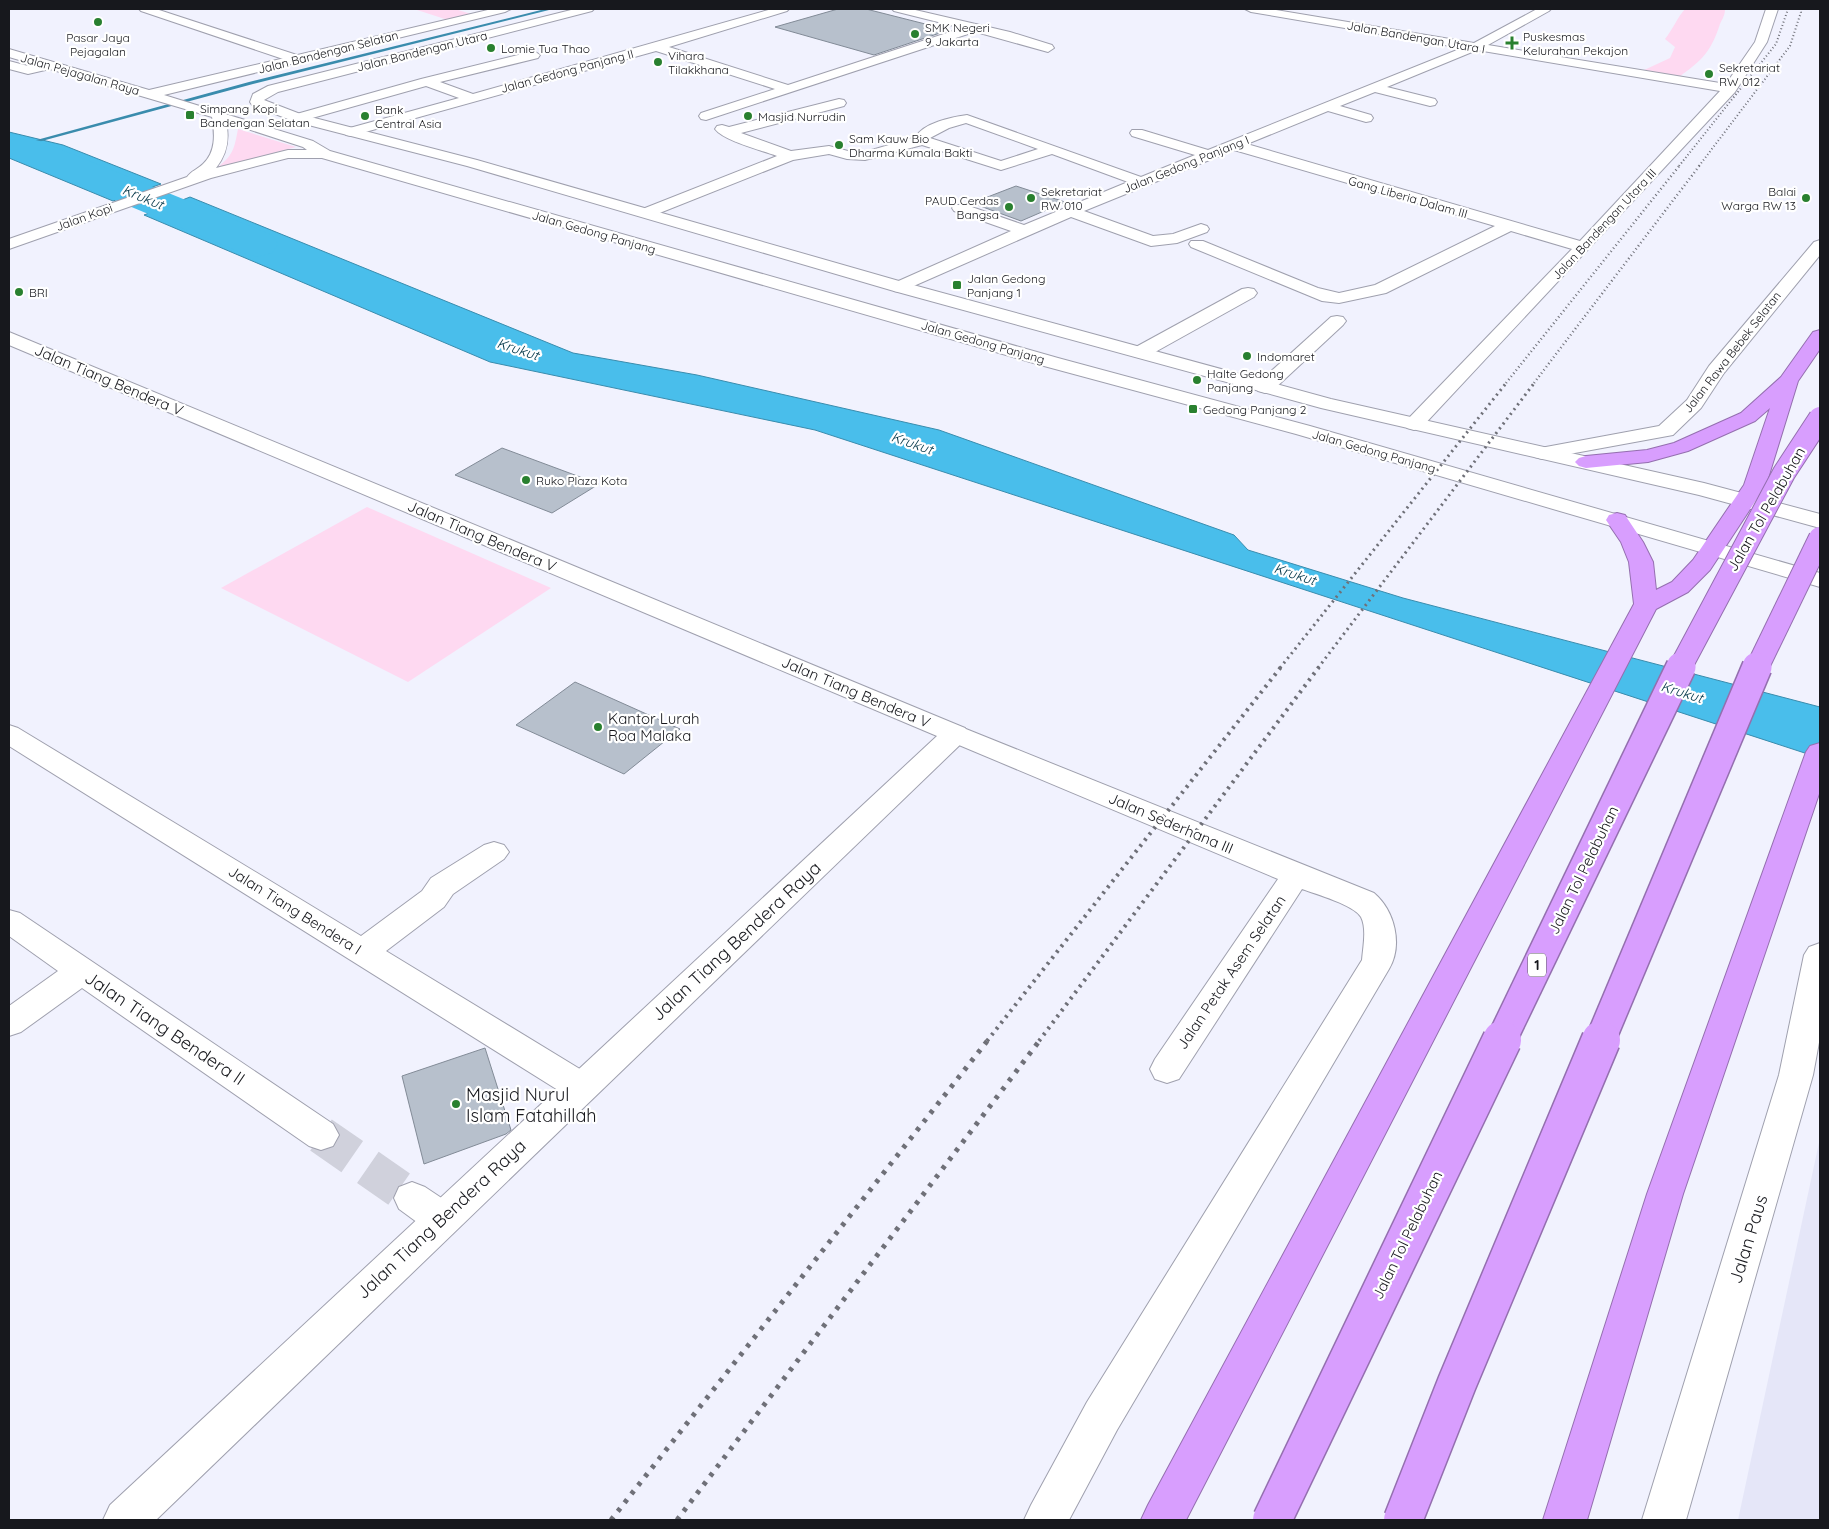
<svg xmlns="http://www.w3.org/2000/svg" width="1829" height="1529" font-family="Quicksand,sans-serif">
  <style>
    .built { fill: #e5e6f8 }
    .green { fill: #fed9f1 }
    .water { fill: #49beeb; stroke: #3a8cad }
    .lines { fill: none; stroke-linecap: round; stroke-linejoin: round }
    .stream { fill: #3a8cad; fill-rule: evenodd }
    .river { fill: #49beeb; fill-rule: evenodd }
    .building { fill: #b7c0cc; stroke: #828b97 }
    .street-tunnel { stroke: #d0d1dc; stroke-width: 38; stroke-dasharray: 38 19; stroke-linecap: butt }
    .street-casing { stroke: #9fa0ae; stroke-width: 2 }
    .secondary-casing { stroke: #9fa0ae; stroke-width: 2 }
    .highway-casing { stroke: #946faf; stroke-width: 2 }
    .street { fill: #fff; fill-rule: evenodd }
    .secondary { fill: #fff; fill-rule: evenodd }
    .highway { fill: #d89efe; fill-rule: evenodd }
    .rail-far4 { stroke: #6f7078; stroke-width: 2; stroke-dasharray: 1 2.5; stroke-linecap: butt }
    .rail-far3 { stroke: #6f7078; stroke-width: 2.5; stroke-dasharray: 1 3; stroke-linecap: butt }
    .rail-far2 { stroke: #6f7078; stroke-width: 3; stroke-dasharray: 2 4; stroke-linecap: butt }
    .rail-far1 { stroke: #6f7078; stroke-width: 4; stroke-dasharray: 2.5 5; stroke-linecap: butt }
    .rail { stroke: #6f7078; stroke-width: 5; stroke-dasharray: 4 7; stroke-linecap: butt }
    .highway-bridge-far2-casing { stroke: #946faf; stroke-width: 24; stroke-linecap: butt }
    .highway-bridge-far1-casing { stroke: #946faf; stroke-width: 32; stroke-linecap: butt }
    .highway-bridge-casing { stroke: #946faf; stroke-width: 41; stroke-linecap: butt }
    .highway-bridge-far2 { stroke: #d89efe; stroke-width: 22 }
    .highway-bridge-far1 { stroke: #d89efe; stroke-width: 29 }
    .highway-bridge { stroke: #d89efe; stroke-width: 38 }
    .poi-dot { fill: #29802f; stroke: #fff; stroke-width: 2 }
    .labels { text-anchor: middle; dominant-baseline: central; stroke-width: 4.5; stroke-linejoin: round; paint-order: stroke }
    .far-poi-label { font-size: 12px; fill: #17181d; stroke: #fff; text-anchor: start }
    .far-street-label { font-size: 12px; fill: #17181d; stroke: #fff }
    .far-water-label { font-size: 14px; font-style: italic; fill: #003547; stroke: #fff }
    .shield { fill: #fff; stroke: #5d5d61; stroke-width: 1 }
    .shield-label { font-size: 14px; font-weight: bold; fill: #17181d }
    .street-label { font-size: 15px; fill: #17181d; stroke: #fff }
    .poi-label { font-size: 15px; fill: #17181d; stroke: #fff; text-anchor: start }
    .near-street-label { font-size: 18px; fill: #17181d; stroke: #fff }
    .near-poi-label { font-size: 18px; fill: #17181d; stroke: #fff; text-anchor: start }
  </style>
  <rect width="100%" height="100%" fill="#f1f2fe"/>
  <!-- built -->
  <polygon class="built" points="1820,1138 1820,1520 1738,1520"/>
  <!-- green -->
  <g class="green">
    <polygon points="414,9 455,9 471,14 448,20"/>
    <path d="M1685 9H1725C1725 17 1721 20 1719 27 1710 53 1701 61 1679 77L1642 71 1670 58 1675 47 1665 39C1673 29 1677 18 1685 9Z"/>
    <path d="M238 129 296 147 215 169C233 156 234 150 238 129Z"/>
    <polygon points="367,507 551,588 408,682 221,588"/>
  </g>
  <!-- water -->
  <g class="water">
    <polygon points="9,132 63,145 161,184 113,201 9,158"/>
    <polygon points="190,197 573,353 697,375 939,430 1234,535 1248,550 1403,598 1820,707 1820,758 815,430 490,362 144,215"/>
  </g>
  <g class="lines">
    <!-- stream -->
    <polygon class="stream" points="545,9 553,9 253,84 27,145 22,144 249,82"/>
    <!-- river -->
    <polygon class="river" points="9,134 40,141 272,235 278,244 272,253 257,257 242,253 9,156"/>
  </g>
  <!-- building -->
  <g class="building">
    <polygon points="838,9 866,9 949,30 874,55 775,27"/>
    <polygon points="1016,186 1065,202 1021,221 972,203"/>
    <polygon points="502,448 599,484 552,513 455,475"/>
    <polygon points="575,682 680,729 624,774 516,725"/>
    <polygon points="485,1048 511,1130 506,1134 424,1164 402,1076"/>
  </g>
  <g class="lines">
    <!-- street-tunnel -->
    <polyline class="street-tunnel" points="321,1135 412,1198"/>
    <defs>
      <g id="street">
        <polygon points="139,9 156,9 300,56 302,59 300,62 292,62 141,11"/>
        <polygon points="772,9 789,9 787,11 669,47 788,85 962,28 894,11 892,9 911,9 1010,32 1052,45 1054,48 1048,52 969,30 968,34 706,120 701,119 699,116 701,113 775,89 656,51 351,136 346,135 344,132 346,129 459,98 426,86 298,122 291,118 293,115 421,79 534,51 540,55 538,58 440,82 473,94"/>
        <path d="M1245 9H1270L1474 43 1537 9H1551L1549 11 1488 45 1726 84 1755 42 1766 9H1778L1767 42 1735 92 1421 428 1414 430 1407 428 1404 424 1407 420 1572 249 1511 231 1386 293 1339 303 1322 301 1191 247 1189 244 1191 241H1203L1318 288 1339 293 1375 285 1495 226 1234 150 1084 211 1153 236 1173 234 1201 224 1207 226 1209 229 1207 232 1177 243 1151 246 1071 217 900 292 894 291 891 287 894 283 1011 231 954 211 952 208 954 205H966L1024 225 1128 182 1052 154 1001 170 922 145 865 160 847 159 829 154 793 160 652 216H640L638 213 640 210 777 156C761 150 724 141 715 129L717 126 722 125 729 127 839 99 844 100 846 103 844 106 741 133 791 151 829 146 848 151 865 152 916 137C923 123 952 117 967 115L1141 177 1195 155 1132 136 1130 133 1132 130H1142L1208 150 1462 48 1251 12ZM1477 50 1720 91 1580 241 1247 144 1328 111 1366 122 1371 121 1373 118 1371 115 1340 106 1375 92 1430 106 1435 105 1437 102 1435 99 1387 87ZM966 123 1038 149 1001 161 930 138 949 128Z"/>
        <polygon points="9,61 28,66 50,61 56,65 54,68 28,74 9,69"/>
        <polygon points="1820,240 1820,255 1724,373 1701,408 1673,435 1542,459 1535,457 1532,453 1535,449 1659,426 1687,400 1709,366 1814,242"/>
        <polygon points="1248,288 1254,289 1257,293 1254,297 1148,356 1141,358 1134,356 1132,352 1134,348 1242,289"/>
        <polygon points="1337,316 1343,317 1346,321 1343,325 1272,391 1265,393 1258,391 1255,387 1258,383 1331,317"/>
        <polygon points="9,725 18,728 361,936 422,891 431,878 484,845 494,842 504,845 509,852 504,859 453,894 444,907 386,951 593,1077 598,1087 593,1097 581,1101 569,1097 9,746"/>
        <path d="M956 725 1374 893C1395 911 1403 945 1389 969L1117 1430 1069 1520H1024L1031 1505 1087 1402 1362 960C1363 947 1367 929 1361 917 1354 905 1316 894 1302 889L1179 1079 1167 1083 1155 1079 1150 1069 1155 1059 1278 879 947 740 943 734 947 728Z"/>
        <polygon points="9,910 20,913 333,1124 339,1135 333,1146 321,1150 309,1146 82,988 21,1032 9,1036 9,1006 58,971 9,936"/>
        <polygon points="1820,943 1820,1037 1813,1075 1686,1520 1642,1520 1779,1075 1804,955 1809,947"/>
        <polygon points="412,1182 425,1187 455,1207 461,1219 455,1231 442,1235 429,1231 399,1209 394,1198 399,1187"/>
      </g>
      <g id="secondary">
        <path d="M492 9H511L505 12 164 95 313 141 330 151 1058 358 1310 426 1820 573V587L1296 434 1044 366 322 158H288L211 178 9 249V239L187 177C191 171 198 169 203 164 216 152 215 134 212 117L9 57V49L149 90ZM226 122 303 147 307 150H288L216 168C227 154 230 140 226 122Z"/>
        <polygon points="575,9 594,9 592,11 278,92 264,100 303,115 477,160 906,283 1331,399 1704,483 1820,514 1820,528 1699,495 1321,408 894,291 467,166 293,121 252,105 250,102 253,94 268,86"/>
        <polygon points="9,332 965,728 969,734 965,740 156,1520 103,1520 110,1505 937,736 9,345"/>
      </g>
      <g id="highway">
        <polygon points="1820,330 1820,349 1798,381 1766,485 1710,570 1688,592 1656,609 1186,1520 1141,1520 1148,1505 1634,604 1629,562 1621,542 1606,520 1609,515 1617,513 1625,515 1643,542 1653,562 1656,590 1672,582 1693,560 1744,485 1770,408 1755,421 1688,451 1648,462 1586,468 1579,466 1575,462 1579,458 1586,456 1647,450 1674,443 1741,413 1781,377 1813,332"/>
        <polygon points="1820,743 1820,791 1683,1194 1587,1520 1543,1520 1647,1194 1806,752 1810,746"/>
      </g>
    </defs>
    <!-- street casing -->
    <use href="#street" class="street-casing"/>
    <!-- secondary casing -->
    <use href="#secondary" class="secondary-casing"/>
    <!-- highway casing -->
    <use href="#highway" class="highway-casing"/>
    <!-- street -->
    <use href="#street" class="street"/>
    <!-- secondary -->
    <use href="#secondary" class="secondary"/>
    <!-- highway -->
    <use href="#highway" class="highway"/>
    <!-- rail-far4 -->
    <g class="rail-far4">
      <polyline points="1679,166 1776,44 1788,9"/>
      <polyline points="1699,166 1790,46 1801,12 1800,9"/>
    </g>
    <!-- rail-far3 -->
    <g class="rail-far3">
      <polyline points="1506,383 1680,165"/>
      <polyline points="1534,383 1700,165"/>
    </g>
    <!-- rail-far2 -->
    <g class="rail-far2">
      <polyline points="1280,668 1507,382"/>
      <polyline points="1318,668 1535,382"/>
    </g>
    <!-- rail-far1 -->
    <g class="rail-far1">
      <polyline points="987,1041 1281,667"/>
      <polyline points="1039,1041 1319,667"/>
    </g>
    <!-- rail -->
    <g class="rail">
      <polyline points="611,1520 988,1040"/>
      <polyline points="677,1520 1040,1040"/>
    </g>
    <defs>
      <g id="highway-bridge-far2">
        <polyline points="1680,668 1784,473 1820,418"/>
        <polyline points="1757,668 1820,538"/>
      </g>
      <g id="highway-bridge-far1">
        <polyline points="1501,1041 1681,667"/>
        <polyline points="1600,1041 1757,667"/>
      </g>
      <g id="highway-bridge">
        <polyline points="1272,1520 1502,1040"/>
        <polyline points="1403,1520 1457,1383 1601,1040"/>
      </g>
    </defs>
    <!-- highway-bridge-far2 casing -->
    <use href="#highway-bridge-far2" class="highway-bridge-far2-casing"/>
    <!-- highway-bridge-far1 casing -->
    <use href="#highway-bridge-far1" class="highway-bridge-far1-casing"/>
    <!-- highway-bridge casing -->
    <use href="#highway-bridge" class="highway-bridge-casing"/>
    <!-- highway-bridge-far2 -->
    <use href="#highway-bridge-far2" class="highway-bridge-far2"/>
    <!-- highway-bridge-far1 -->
    <use href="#highway-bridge-far1" class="highway-bridge-far1"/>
    <!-- highway-bridge -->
    <use href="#highway-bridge" class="highway-bridge"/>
  </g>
  <!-- markers -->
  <g class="poi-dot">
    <circle cx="98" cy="22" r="5"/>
    <circle cx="915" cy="34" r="5"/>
    <path d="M1509.5 35.5h5v5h5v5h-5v5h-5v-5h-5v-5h5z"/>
    <circle cx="491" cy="48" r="5"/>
    <circle cx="658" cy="62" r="5"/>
    <circle cx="1709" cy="74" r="5"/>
    <rect x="185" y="110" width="10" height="10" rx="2.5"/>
    <circle cx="365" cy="116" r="5"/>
    <circle cx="748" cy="116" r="5"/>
    <circle cx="839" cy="145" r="5"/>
    <circle cx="1031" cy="198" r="5"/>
    <circle cx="1806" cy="198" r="5"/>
    <circle cx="1009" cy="207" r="5"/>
    <rect x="952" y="280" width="10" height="10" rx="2.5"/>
    <circle cx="19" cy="292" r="5"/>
    <circle cx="1247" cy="356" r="5"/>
    <circle cx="1197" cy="380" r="5"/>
    <rect x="1188" y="404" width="10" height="10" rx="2.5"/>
    <circle cx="526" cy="480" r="5"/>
    <circle cx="598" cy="727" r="5"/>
    <circle cx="456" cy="1104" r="5"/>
  </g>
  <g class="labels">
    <!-- far-poi labels -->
    <g class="far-poi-label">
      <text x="925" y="27">SMK Negeri<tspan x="925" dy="14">9 Jakarta</tspan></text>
      <text x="1523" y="36">Puskesmas<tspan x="1523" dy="14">Kelurahan Pekajon</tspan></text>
      <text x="98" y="37" text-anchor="middle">Pasar Jaya<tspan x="98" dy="14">Pejagalan</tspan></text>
      <text x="501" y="48">Lomie Tua Thao</text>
      <text x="668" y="55">Vihara<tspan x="668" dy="14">Tilakkhana</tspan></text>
      <text x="1719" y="67">Sekretariat<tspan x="1719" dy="14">RW 012</tspan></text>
      <text x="200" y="108">Simpang Kopi<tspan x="200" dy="14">Bandengan Selatan</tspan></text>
      <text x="375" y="109">Bank<tspan x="375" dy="14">Central Asia</tspan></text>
      <text x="758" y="116">Masjid Nurrudin</text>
      <text x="849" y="138">Sam Kauw Bio<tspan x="849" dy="14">Dharma Kumala Bakti</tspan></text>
      <text x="1041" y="191">Sekretariat<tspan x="1041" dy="14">RW 010</tspan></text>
      <text x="1796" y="191" text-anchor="end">Balai<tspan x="1796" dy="14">Warga RW 13</tspan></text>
      <text x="999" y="200" text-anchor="end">PAUD Cerdas<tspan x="999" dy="14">Bangsa</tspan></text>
      <text x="967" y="278">Jalan Gedong<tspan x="967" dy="14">Panjang 1</tspan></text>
      <text x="29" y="292">BRI</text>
      <text x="1257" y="356">Indomaret</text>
      <text x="1207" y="373">Halte Gedong<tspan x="1207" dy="14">Panjang</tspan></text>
      <text x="1203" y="409">Gedong Panjang 2</text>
      <text x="536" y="480">Ruko Plaza Kota</text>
    </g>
    <!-- far-street labels -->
    <g class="far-street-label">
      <text transform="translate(1416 37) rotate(10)">Jalan Bandengan Utara I</text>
      <text transform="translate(422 51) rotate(-14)">Jalan Bandengan Utara</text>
      <text transform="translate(328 52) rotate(-14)">Jalan Bandengan Selatan</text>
      <text transform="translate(567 71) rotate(-15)">Jalan Gedong Panjang II</text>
      <text transform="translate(80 74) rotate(16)">Jalan Pejagalan Raya</text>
      <text transform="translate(1186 164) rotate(-22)">Jalan Gedong Panjang I</text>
      <text transform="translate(1408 197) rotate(16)">Gang Liberia Dalam III</text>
      <text transform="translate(84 217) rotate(-20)">Jalan Kopi</text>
      <text transform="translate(1604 224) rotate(-47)">Jalan Bandengan Utara III</text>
      <text transform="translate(594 232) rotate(16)">Jalan Gedong Panjang</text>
      <text transform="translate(983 342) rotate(16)">Jalan Gedong Panjang</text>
      <text transform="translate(1732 352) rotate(-52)">Jalan Rawa Bebek Selatan</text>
      <text transform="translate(1374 451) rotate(16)">Jalan Gedong Panjang</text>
    </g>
    <!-- far-water labels -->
    <g class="far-water-label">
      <text transform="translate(143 197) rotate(22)">Krukut</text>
      <text transform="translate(518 349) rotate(18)">Krukut</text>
      <text transform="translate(912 443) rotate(19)">Krukut</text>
      <text transform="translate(1295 574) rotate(18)">Krukut</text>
      <text transform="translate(1682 692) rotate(17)">Krukut</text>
    </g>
    <!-- shield labels -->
    <rect class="shield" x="1528" y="953.5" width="18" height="23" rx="4"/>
    <g class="shield-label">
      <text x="1537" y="965">1</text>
    </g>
    <!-- street labels -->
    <g class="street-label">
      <text transform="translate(109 380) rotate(23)">Jalan Tiang Bendera V</text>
      <text transform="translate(1766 509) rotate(-60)">Jalan Tol Pelabuhan</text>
      <text transform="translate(482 536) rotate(23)">Jalan Tiang Bendera V</text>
      <text transform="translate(856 692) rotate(23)">Jalan Tiang Bendera V</text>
      <text transform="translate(1171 823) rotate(23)">Jalan Sederhana III</text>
      <text transform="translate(1583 870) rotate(-64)">Jalan Tol Pelabuhan</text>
      <text transform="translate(295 910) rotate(32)">Jalan Tiang Bendera I</text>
      <text transform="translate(1231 972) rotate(-56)">Jalan Petak Asem Selatan</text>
      <text transform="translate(1407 1235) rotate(-64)">Jalan Tol Pelabuhan</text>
    </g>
    <!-- poi labels -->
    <g class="poi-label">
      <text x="608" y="718">Kantor Lurah<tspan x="608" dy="17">Roa Malaka</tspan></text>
    </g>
    <!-- near-street labels -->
    <g class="near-street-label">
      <text transform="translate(736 941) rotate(-43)">Jalan Tiang Bendera Raya</text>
      <text transform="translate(165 1028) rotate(34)">Jalan Tiang Bendera II</text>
      <text transform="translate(441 1219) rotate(-43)">Jalan Tiang Bendera Raya</text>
      <text transform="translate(1748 1239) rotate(-73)">Jalan Paus</text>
    </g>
    <!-- near-poi labels -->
    <g class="near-poi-label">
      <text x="466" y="1094">Masjid Nurul<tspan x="466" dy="21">Islam Fatahillah</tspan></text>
    </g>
  </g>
  <!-- border -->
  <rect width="1829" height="1529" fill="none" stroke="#17181d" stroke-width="20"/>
</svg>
